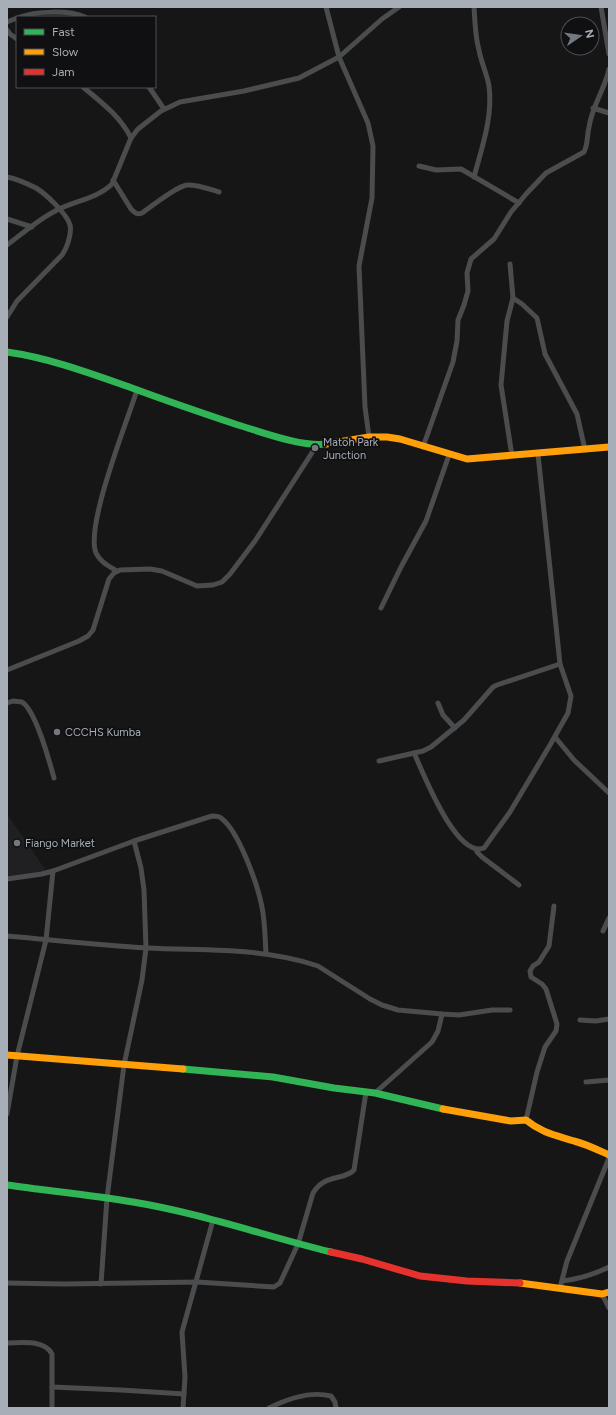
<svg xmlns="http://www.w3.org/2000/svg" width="616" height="1415" font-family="Figtree,sans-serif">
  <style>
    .built { fill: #202022 }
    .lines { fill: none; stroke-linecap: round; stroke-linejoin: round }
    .street { stroke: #4a4c4e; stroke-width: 5 }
    .fast { stroke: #30b455; stroke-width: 7 }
    .slow { stroke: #ff9f0a; stroke-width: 7 }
    .jam { stroke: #e5322d; stroke-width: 7 }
    .poi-dot { fill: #74797f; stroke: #101012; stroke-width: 1.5 }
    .labels { text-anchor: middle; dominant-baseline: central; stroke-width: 3.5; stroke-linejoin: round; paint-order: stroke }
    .poi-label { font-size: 11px; fill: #a7aeb7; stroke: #101012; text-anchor: start }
  </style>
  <rect width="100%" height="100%" fill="#161616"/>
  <!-- built -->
  <polygon class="built" points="7,814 47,872 7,877"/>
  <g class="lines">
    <!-- street -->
    <g class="street">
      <polyline points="326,7 339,57 368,123 373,146 372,198 359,266 365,407 369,437"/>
      <path d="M474 7C475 21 475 36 479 50 481 62 487 74 489 86 493 117 482 147 474 177"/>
      <polyline points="601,7 609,54"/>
      <path d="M20 17C36 11 70 10 85 17"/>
      <polyline points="7,22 17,18"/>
      <polyline points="7,30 10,34 17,39"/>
      <path d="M83 87C101 102 120 116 131 138"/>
      <polyline points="149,87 164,109"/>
      <polyline points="593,108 609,113"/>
      <polyline points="419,166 436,170 461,169 519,203"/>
      <path d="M7 177C17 179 28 184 36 188 46 194 67 214 70 225 72 233 67 248 62 255L17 301 7 317"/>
      <path d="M113 180 131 209C135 213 137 215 142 213 152 206 178 185 188 185 199 185 209 189 219 192"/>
      <polyline points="7,219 32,227"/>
      <path d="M7 245C23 233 39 219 57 210 75 201 98 198 112 184L131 138 138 129 161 111 180 102 244 91 299 78 339 57 382 19 399 7"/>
      <polyline points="510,264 513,298 507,321 501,385 512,456"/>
      <polyline points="513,298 522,304 537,318 545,354 577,414 585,450"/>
      <path d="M423 447 453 362 457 341 458 320 464 305 468 291 467 273 471 259 494 239 511 212 527 193 546 173 584 152C588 145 587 135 589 127 592 106 605 89 609 69"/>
      <path d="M117 571C109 566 100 562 96 553 85 526 127 422 137 390"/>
      <polyline points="381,608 401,567 426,521 449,455"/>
      <polyline points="7,670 79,641 88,636 93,630 109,579 114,573 120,570 150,569 162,571 197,586 213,585 222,582 230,574 255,541 317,445"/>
      <path d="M7 703 13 701 22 702C36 711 49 760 54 778"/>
      <polyline points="438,703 443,715 455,728"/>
      <polyline points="555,737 574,760 609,793"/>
      <path d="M414 753C423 772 456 859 484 848L510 812 550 745 568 713 571 696 560 664"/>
      <polyline points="379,761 423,751 431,747 464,720 493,687 497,685 560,664 538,454"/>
      <polyline points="476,849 477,852 482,857 519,885"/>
      <path d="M7 879 42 874 53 871 134 841 212 816C215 816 219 816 221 818 239 831 258 886 262 907 265 922 265 938 266 953"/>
      <polyline points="603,931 609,918"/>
      <path d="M7 936C53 940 100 945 147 948 203 951 264 947 318 966L370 999 382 1005 398 1010 442 1014 459 1015 492 1010H510"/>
      <polyline points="580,1020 596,1021 609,1019"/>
      <polyline points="586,1082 609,1080"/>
      <polyline points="375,1093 432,1042 438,1031 442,1014"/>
      <polyline points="7,1114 17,1056 46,940 53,871"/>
      <polyline points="526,1120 537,1072 545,1047 556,1031 557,1024 546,989 542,984 531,977 530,971 533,966 539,962 549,946 554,906"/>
      <path d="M562 1281C579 1279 593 1275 609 1267"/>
      <path d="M7 1283 64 1284 197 1282 274 1287 280 1283 298 1244 313 1193C325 1173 344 1181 354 1170L366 1092"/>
      <polyline points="101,1284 107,1198 124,1065 142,980 146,948 144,890 141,868 134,841"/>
      <polyline points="560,1288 567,1261 609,1158"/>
      <polyline points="602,1294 609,1308"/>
      <path d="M7 1343C21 1343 44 1339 52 1354V1408"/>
      <polyline points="52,1387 121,1390 184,1394"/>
      <polyline points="183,1408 185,1377 182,1332 213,1220"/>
      <path d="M269 1408C287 1399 311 1391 331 1396L335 1402 336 1408"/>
    </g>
    <!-- fast -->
    <g class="fast">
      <path d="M7 352C50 358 92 374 132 388 167 401 202 413 238 425 262 432 301 447 326 444"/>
      <polyline points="183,1069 273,1077 334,1088 375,1093 443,1109"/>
      <path d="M7 1185C49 1191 92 1195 133 1202 200 1213 265 1236 331 1252"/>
    </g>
    <!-- slow -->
    <g class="slow">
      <polyline points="326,444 369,437 387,437 400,439 467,459 609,447"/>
      <polyline points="7,1055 183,1069"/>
      <path d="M443 1109 511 1121 526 1120C542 1133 555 1135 574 1141 586 1144 598 1150 609 1155"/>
      <polyline points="520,1283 602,1294 609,1292"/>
    </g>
    <!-- jam -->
    <polyline class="jam" points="331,1252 362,1259 420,1276 467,1281 520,1283"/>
  </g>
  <!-- markers -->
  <g class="poi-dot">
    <circle cx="315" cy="448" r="4"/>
    <circle cx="57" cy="732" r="4"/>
    <circle cx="17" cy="843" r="4"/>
  </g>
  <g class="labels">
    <!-- poi labels -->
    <g class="poi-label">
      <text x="323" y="442">Matoh Park<tspan x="323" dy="13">Junction</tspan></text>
      <text x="65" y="732">CCCHS Kumba</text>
      <text x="25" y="843">Fiango Market</text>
    </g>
  </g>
  <!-- border -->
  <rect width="616" height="1415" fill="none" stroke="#a7aeb7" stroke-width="16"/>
  <!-- legend -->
  <rect x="16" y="16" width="140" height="72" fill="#101012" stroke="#4c4f54"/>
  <rect x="24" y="29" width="20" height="6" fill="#30b455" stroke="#4c4f54"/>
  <text x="52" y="36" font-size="12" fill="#a7aeb7">Fast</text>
  <rect x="24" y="49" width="20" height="6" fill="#ff9f0a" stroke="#4c4f54"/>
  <text x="52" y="56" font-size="12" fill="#a7aeb7">Slow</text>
  <rect x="24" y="69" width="20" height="6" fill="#e5322d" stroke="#4c4f54"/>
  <text x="52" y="76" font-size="12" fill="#a7aeb7">Jam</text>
  <!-- north arrow -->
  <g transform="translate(580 36) rotate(77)"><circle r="19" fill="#101012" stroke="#4c4f54"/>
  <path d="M0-3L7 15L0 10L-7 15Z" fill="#74797f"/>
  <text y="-6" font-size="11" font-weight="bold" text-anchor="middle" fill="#a7aeb7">N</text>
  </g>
</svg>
